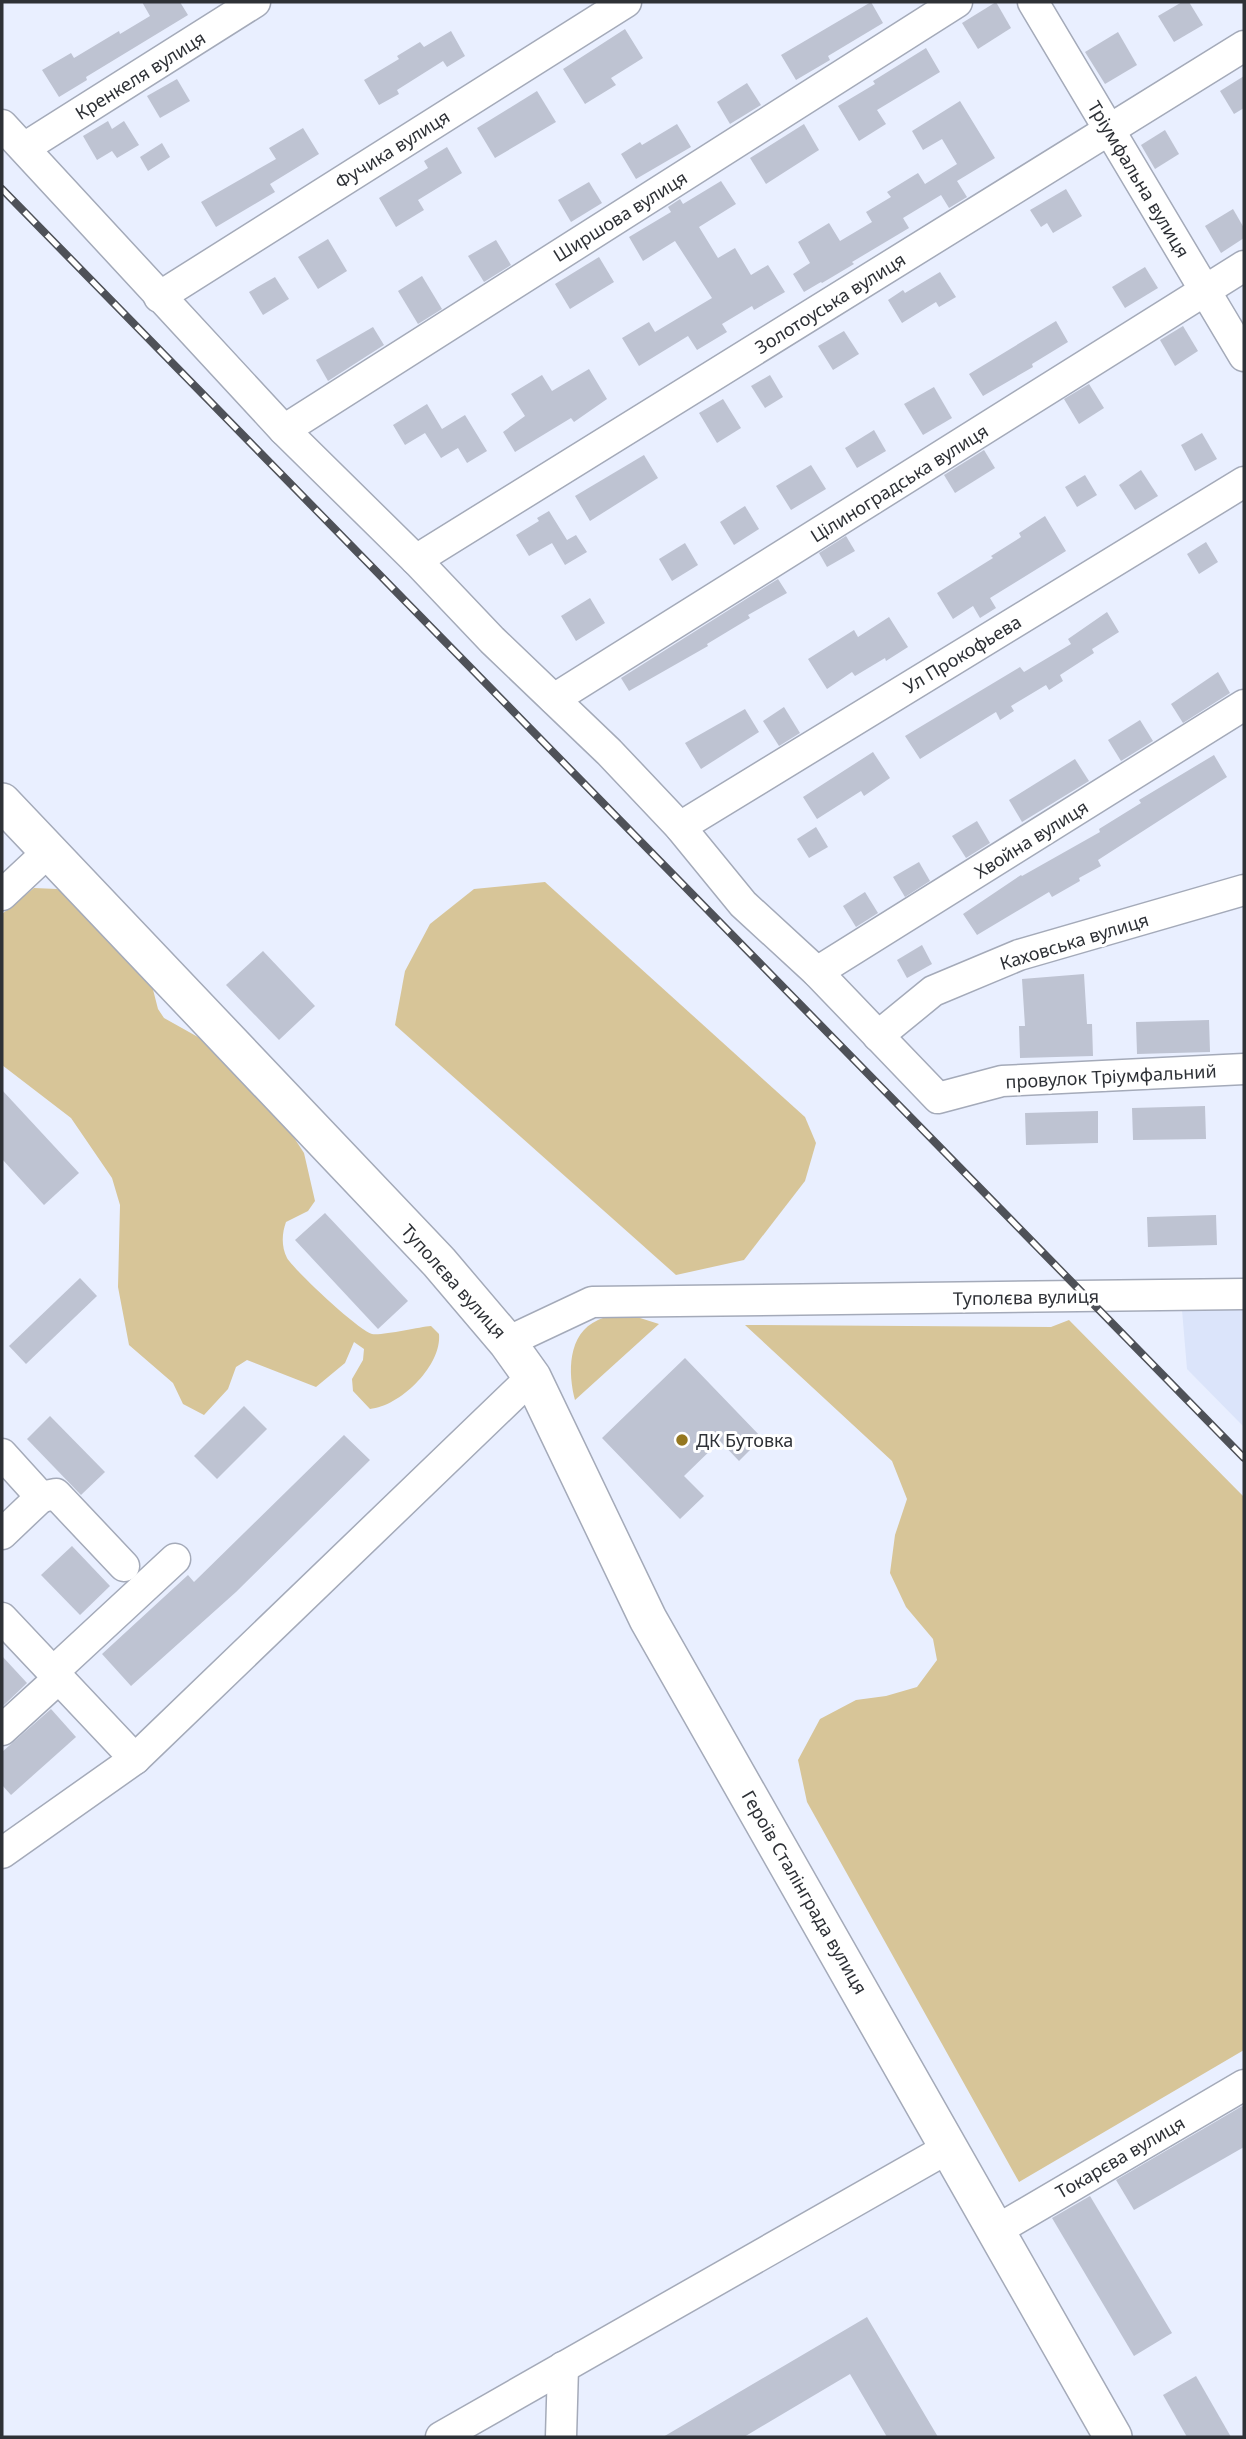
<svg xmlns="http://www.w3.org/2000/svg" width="1246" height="2439" font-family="'Noto Sans',sans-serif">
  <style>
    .built { fill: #dbe4fa }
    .green { fill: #d7c598 }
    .building { fill: #bec3d2 }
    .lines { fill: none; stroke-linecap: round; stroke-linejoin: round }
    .minor-casing { stroke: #a4aab9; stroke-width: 33 }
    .major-casing { stroke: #a4aab9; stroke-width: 40 }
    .minor { stroke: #fff; stroke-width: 30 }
    .major { stroke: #fff; stroke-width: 37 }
    .rail-casing { stroke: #4e5158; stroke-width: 8 }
    .rail { stroke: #fff; stroke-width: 5; stroke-dasharray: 16; stroke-linecap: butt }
    .poi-dot { fill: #95771f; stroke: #fff; stroke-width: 2.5 }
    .labels { text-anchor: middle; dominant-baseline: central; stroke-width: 6; stroke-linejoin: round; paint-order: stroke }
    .street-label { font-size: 18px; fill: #2e3136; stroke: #fff }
    .poi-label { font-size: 18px; fill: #2e3136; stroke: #fff; text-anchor: start }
  </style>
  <rect width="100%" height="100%" fill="#e9efff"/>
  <!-- built -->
  <polygon class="built" points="1244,1309 1244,1427 1187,1369 1182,1310"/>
  <!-- green -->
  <g class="green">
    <polygon points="545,882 805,1117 816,1143 805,1181 744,1260 676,1275 395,1025 405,971 430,924 474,889"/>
    <path d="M34 888 57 889 97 913 149 974 158 1009 164 1018 214 1046 291 1133 304 1153 315 1201 308 1211 286 1222C282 1233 281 1246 287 1258 295 1271 358 1330 372 1334 381 1336 419 1327 431 1326L439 1334C442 1365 401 1406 370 1409L353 1391 352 1379 363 1360 364 1349 354 1342 345 1363 316 1387 247 1360 236 1367 228 1389 204 1415 183 1404 173 1383 129 1345 118 1287 120 1205 112 1178 71 1118 2 1065V914Z"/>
    <path d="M620 1315 640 1318 659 1324 575 1400C568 1373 567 1334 598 1320 604 1317 613 1316 620 1315Z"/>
    <polygon points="1069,1320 1244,1497 1244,2050 1019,2182 807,1802 798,1760 820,1719 856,1700 886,1696 917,1687 937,1660 933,1639 906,1607 890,1573 895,1535 907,1499 892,1461 745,1325 1051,1327"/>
  </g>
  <!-- building -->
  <g class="building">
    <polygon points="142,2 180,2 188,15 86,77 87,80 59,97 42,70 71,53 74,58 119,31 120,34 150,16"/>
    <polygon points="871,2 883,23 828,56 830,60 796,80 781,55"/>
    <polygon points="996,2 1011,28 978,49 962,23"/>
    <polygon points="1182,2 1189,2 1203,25 1174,42 1158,16"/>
    <polygon points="625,29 643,58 611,78 616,85 585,104 563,69"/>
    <polygon points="451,31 465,56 447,67 443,61 397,90 399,94 379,105 364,80 399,59 397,56 420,42 424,47"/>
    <polygon points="1118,32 1137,65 1105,84 1085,52"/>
    <polygon points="926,48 940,72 877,110 886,124 859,141 838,106 875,84 873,81"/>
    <polygon points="1244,76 1244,108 1234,114 1220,91"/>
    <polygon points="177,79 190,101 160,118 147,96"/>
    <polygon points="747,83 761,105 730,124 717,102"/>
    <polygon points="537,91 556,122 495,158 477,128"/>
    <polygon points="960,101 995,158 957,181 967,197 949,208 941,195 903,218 909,228 852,262 854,264 822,283 821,282 804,292 793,274 810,263 798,242 829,223 840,241 872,222 866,212 891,197 887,192 918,173 925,184 957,164 942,139 923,150 912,131"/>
    <polygon points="108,121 112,129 124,121 139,145 117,158 112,151 97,160 83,136"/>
    <polygon points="677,124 691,147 636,179 621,154 640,142 642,145"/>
    <polygon points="804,124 819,150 766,184 750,158"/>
    <polygon points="303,128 319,154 270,184 275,192 216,227 201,202 276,159 269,148"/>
    <polygon points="1165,130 1179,154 1155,169 1141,145"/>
    <polygon points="162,143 170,157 148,171 140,157"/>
    <polygon points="447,147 462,173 418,200 424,210 396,227 379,198 428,168 424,161"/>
    <polygon points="721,181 736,204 699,227 718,258 735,248 751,275 768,265 785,292 754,310 752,306 722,324 727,332 697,350 688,336 639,366 622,338 649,322 655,332 712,298 675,241 643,261 629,237 671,212 668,207 680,199 683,204"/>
    <polygon points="589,182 602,203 571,222 558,200"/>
    <polygon points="1066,189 1082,216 1053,233 1047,223 1041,227 1030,210"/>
    <polygon points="1233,209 1244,228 1244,238 1221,253 1205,226"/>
    <polygon points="328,239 347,271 318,289 298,257"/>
    <polygon points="496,240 511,265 484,282 468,256"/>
    <polygon points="599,257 614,282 570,309 555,284"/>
    <polygon points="1145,267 1158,288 1125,308 1112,287"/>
    <polygon points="940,272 956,297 939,307 936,302 902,323 888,300 903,290 905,293"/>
    <polygon points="422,276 442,309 418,324 398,291"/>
    <polygon points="275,277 289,299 263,315 249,292"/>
    <polygon points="1056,321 1068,342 1032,364 1033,367 983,396 969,374"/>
    <polygon points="1183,326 1198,351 1175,366 1160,340"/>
    <polygon points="373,327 384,345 328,381 316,360"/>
    <polygon points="844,331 859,354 833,370 818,346"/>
    <polygon points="589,369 607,399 574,422 571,418 515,452 503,432 525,416 511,394 542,375 552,391"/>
    <polygon points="770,375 783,397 765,408 751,386"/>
    <polygon points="1089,384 1104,408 1079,424 1064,399"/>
    <polygon points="934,387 952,418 923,435 904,404"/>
    <polygon points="723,399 741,428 717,443 699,413"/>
    <polygon points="427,404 442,429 465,415 487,451 467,463 458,448 441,458 425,433 405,445 393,425"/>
    <polygon points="874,430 886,451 857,468 845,448"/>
    <polygon points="1202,433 1217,459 1195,471 1181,445"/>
    <polygon points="984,450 995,468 955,493 944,475"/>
    <polygon points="644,455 658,478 590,521 575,496"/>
    <polygon points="811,465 826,489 791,510 776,486"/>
    <polygon points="1141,470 1158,496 1135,510 1119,485"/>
    <polygon points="1085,475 1097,495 1077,507 1065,487"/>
    <polygon points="745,506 759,529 734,545 720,522"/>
    <polygon points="549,511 567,540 576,535 587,552 565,565 552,543 529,556 516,535 539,521 537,518"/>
    <polygon points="1045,516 1066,551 990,598 996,608 980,618 973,606 953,619 937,593 993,558 991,556 1021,537 1019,533"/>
    <polygon points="846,536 855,551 827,567 819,553"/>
    <polygon points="1206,542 1218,562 1199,574 1187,554"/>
    <polygon points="685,543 698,565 672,581 659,559"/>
    <polygon points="778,579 787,593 748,615 750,618 707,644 708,646 629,691 621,678"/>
    <polygon points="590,598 605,623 576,641 561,616"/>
    <polygon points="1107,612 1119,632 1092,649 1094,653 1060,675 1063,681 1049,690 1046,685 1011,706 1014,711 1000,720 996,712 920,759 905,736 1020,667 1024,672 1071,644 1068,639"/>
    <polygon points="889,617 908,647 886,661 885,658 855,676 852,672 827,689 808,659 854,630 858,637"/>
    <polygon points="1218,672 1230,693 1183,723 1171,704"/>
    <polygon points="784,707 800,733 779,746 763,721"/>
    <polygon points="745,709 759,732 701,769 685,743"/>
    <polygon points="1140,720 1153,741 1121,761 1108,740"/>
    <polygon points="873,752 890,778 864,796 861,791 817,819 803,797"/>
    <polygon points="1214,755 1227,777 1098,860 1101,866 1079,878 1080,881 1052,897 1049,892 977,935 963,914 1021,875 1022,876 1100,832 1099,829 1141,803 1139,800"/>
    <polygon points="1075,759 1089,781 1022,822 1009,800"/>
    <polygon points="977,821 990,843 966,858 952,836"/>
    <polygon points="816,827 828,847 809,858 797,839"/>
    <polygon points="919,862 930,881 905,897 893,877"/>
    <polygon points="865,892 878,913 856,927 843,906"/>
    <polygon points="922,945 932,964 907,978 897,960"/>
    <polygon points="263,951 315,1006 279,1040 226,985"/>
    <polygon points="1084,974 1087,1024 1092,1024 1093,1056 1020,1058 1019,1026 1025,1026 1022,979"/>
    <polygon points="1209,1020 1210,1052 1137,1054 1136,1022"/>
    <polygon points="2,1090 79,1173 44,1205 2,1159"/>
    <polygon points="1205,1106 1206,1139 1133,1140 1132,1108"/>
    <polygon points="1098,1111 1098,1143 1026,1145 1025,1113"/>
    <polygon points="325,1213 408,1301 378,1329 295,1240"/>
    <polygon points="1216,1215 1217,1245 1148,1247 1147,1217"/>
    <polygon points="80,1278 97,1296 26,1364 9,1346"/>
    <polygon points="685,1358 762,1438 739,1461 720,1441 684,1476 704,1496 680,1519 602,1438"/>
    <polygon points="244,1406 267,1429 217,1479 194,1456"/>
    <polygon points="50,1416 105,1472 81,1495 27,1439"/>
    <polygon points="344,1435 370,1460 236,1592 131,1686 102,1654 188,1575 194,1582"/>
    <polygon points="72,1546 110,1586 80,1615 41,1575"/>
    <polygon points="2,1656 27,1683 2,1707"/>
    <polygon points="51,1709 76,1737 11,1795 2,1785 2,1752"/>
    <polygon points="1244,2105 1244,2147 1134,2210 1116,2180"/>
    <polygon points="1090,2196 1172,2333 1134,2356 1052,2218"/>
    <polygon points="867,2317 938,2437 887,2437 850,2374 744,2437 663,2437"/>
    <polygon points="1196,2376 1231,2437 1187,2437 1163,2395"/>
  </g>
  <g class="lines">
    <defs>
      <g id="minor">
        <polyline points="1033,2 1244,356"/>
        <polyline points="2,125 284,430 416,560 492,640 609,752 680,827 743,904 817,972 938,1098 1002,1081 1244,1069"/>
        <polyline points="24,148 255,2"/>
        <polyline points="159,297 626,2"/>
        <polyline points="284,430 957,2"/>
        <polyline points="416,560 1244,46"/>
        <polyline points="554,699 1244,266"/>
        <polyline points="680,827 1244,482"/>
        <polyline points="2,895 49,851"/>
        <polyline points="817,972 1244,705"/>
        <polyline points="878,1036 933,991 1019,955 1244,890"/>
        <polyline points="507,1342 592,1302 1244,1294"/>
        <polyline points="2,1454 41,1497 2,1534"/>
        <polyline points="41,1497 56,1494 124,1566"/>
        <polyline points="2,1618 135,1759"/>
        <polyline points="53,1672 175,1559"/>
        <polyline points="2,1730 59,1678"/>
        <polyline points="2,1853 135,1759 532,1377"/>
        <polyline points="997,2230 1244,2085"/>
        <polyline points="441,2437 950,2147"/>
        <polyline points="561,2437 563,2367"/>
      </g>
      <polyline id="major" points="2,802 439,1262 507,1342 532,1377 648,1619 1113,2437"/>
    </defs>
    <!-- minor casing -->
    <use href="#minor" class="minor-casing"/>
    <!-- major casing -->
    <use href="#major" class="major-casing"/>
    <!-- minor -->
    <use href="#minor" class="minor"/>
    <!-- major -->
    <use href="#major" class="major"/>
    <defs>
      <polyline id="rail" points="2,189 1244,1458"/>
    </defs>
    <!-- rail casing -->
    <use href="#rail" class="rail-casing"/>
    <!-- rail -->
    <use href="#rail" class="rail"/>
  </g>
  <!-- markers -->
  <circle class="poi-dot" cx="682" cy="1440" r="7"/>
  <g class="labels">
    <!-- street labels -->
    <g class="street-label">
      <text transform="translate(140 75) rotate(-32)">Кренкеля вулиця</text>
      <text transform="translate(392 149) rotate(-32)">Фучика вулиця</text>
      <text transform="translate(1139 179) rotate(59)">Тріумфальна вулиця</text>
      <text transform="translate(620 216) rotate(-32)">Ширшова вулиця</text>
      <text transform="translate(830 303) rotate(-32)">Золотоуська вулиця</text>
      <text transform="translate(899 483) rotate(-32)">Цілиноградська вулиця</text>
      <text transform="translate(962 654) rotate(-31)">Ул Прокофьева</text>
      <text transform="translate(1031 839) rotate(-32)">Хвойна вулиця</text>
      <text transform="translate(1074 941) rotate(-17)">Каховська вулиця</text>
      <text transform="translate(1111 1076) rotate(-3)">провулок Тріумфальний</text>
      <text transform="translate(454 1281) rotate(48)">Туполєва вулиця</text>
      <text transform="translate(1026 1297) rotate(-1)">Туполєва вулиця</text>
      <text transform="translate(805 1892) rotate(60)">Героїв Сталінграда вулиця</text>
      <text transform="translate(1120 2157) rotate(-30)">Токарєва вулиця</text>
    </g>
    <!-- poi labels -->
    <g class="poi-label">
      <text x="696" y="1440">ДК Бутовка</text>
    </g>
  </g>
  <!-- border -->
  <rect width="1246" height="2439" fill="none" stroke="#2e3136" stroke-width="7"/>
</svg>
